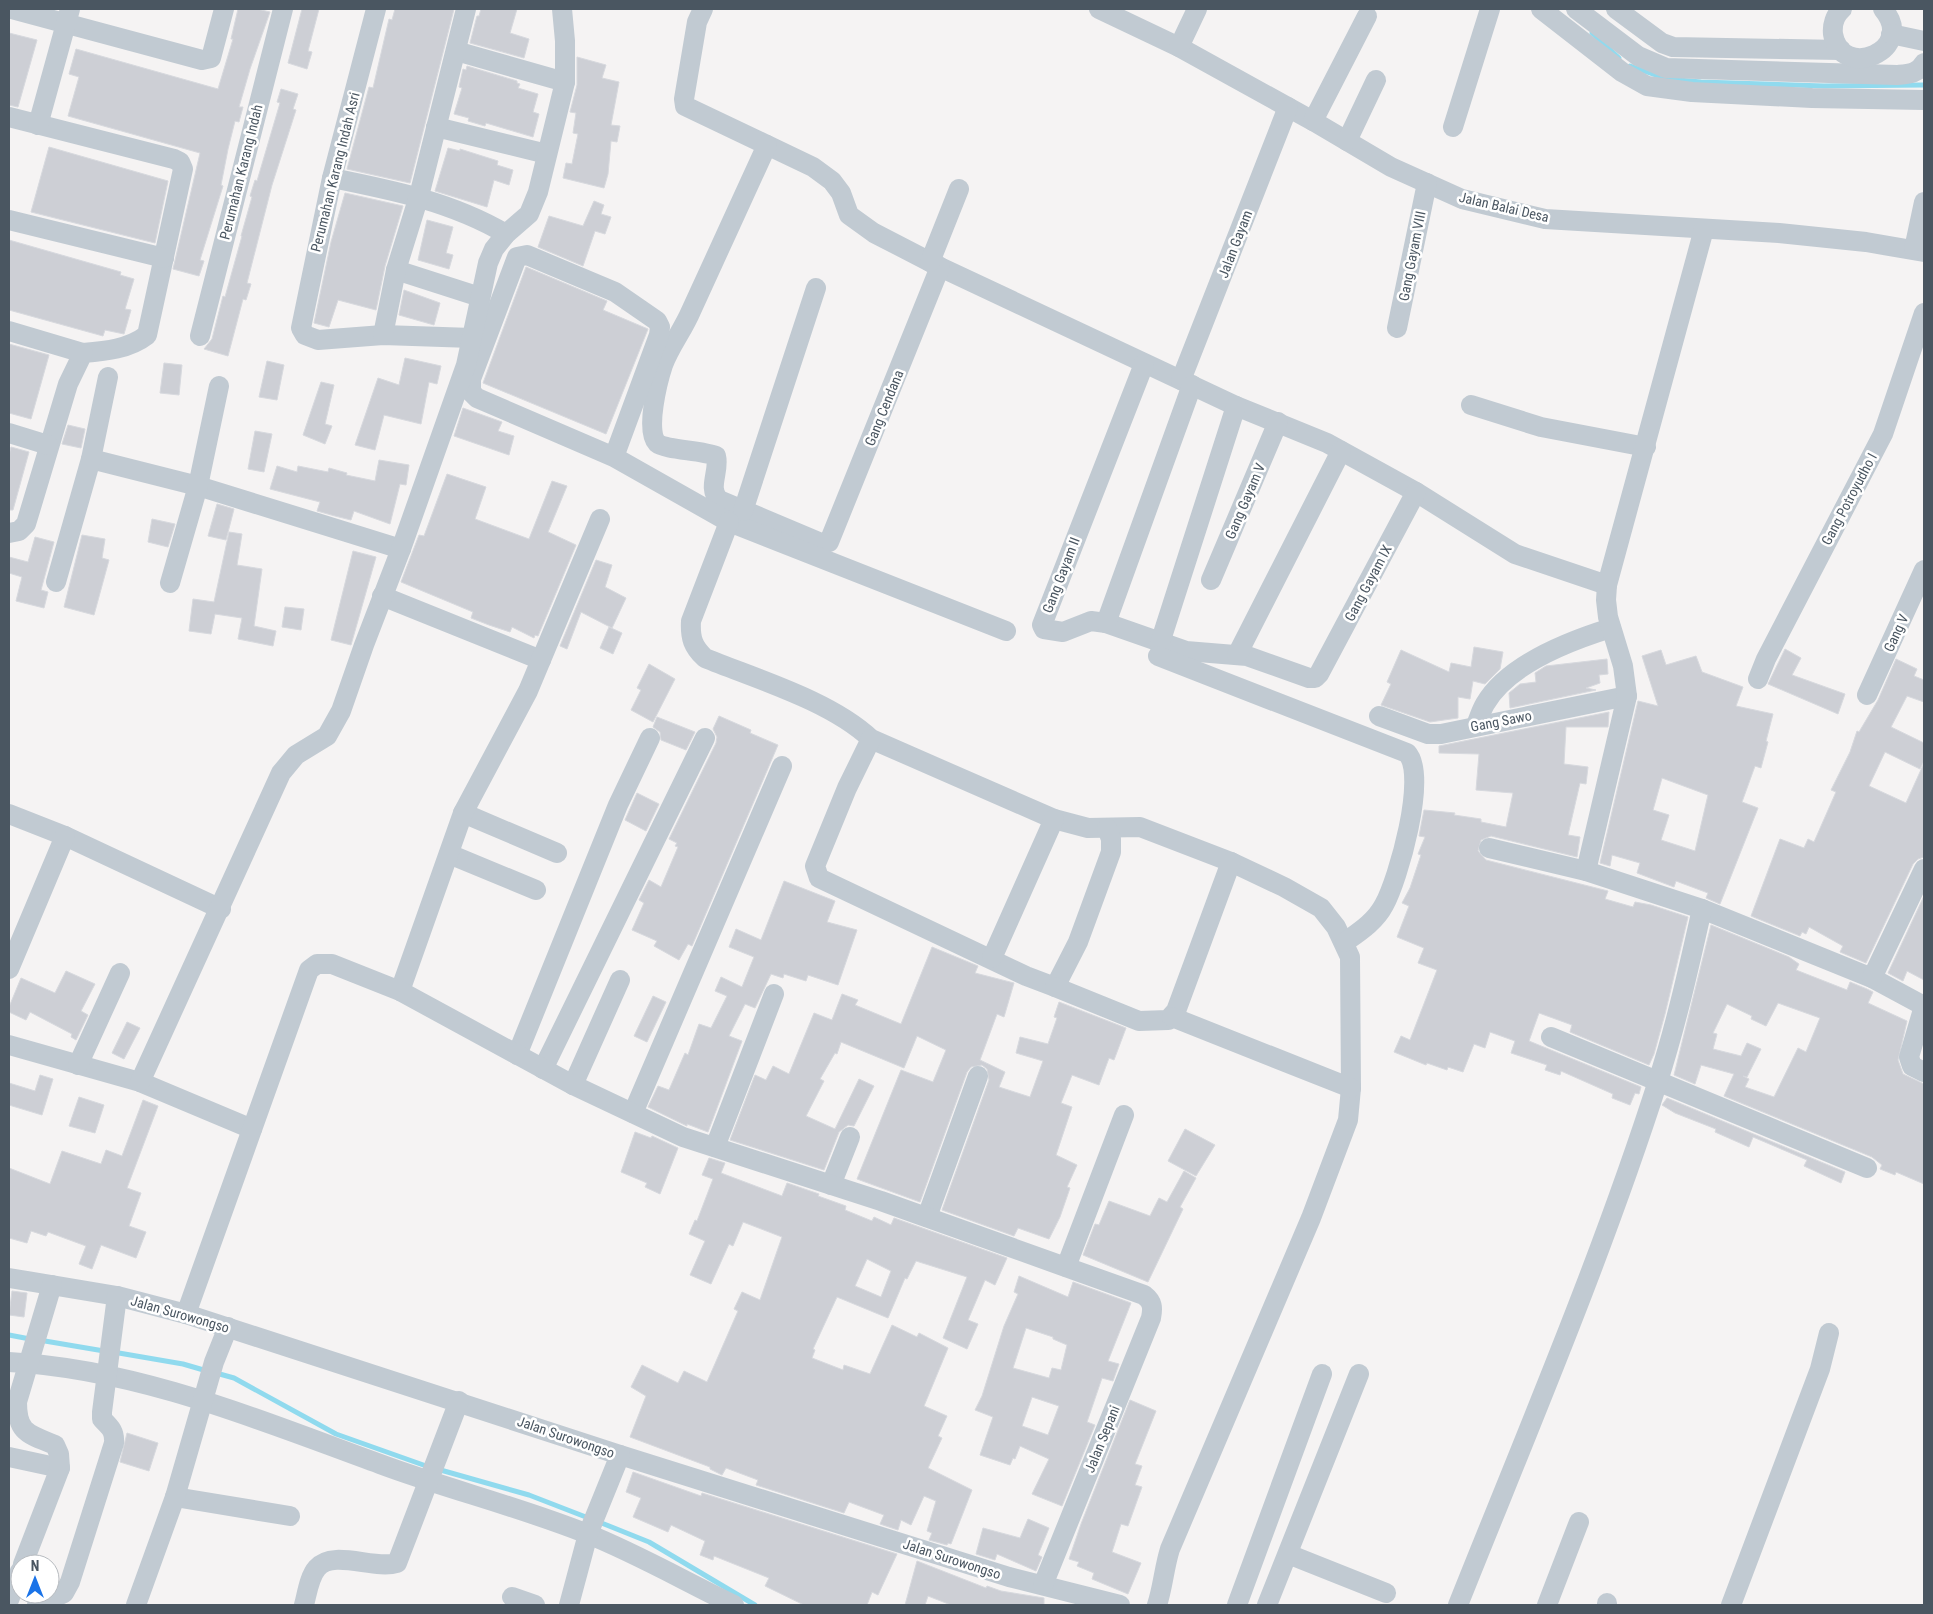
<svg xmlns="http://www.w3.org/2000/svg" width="1933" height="1614" font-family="'Roboto Condensed',sans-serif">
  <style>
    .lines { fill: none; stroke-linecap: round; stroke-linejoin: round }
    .stream { stroke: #90daee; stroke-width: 5 }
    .building { fill: #cdcfd5; stroke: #d7d9de; fill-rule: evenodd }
    .minor { stroke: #c1cad2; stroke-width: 20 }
    .labels { text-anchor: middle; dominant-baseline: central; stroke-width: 5; stroke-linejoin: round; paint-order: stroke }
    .street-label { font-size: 14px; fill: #4a5661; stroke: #fff }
  </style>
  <rect width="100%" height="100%" fill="#f5f3f3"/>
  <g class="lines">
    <!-- stream -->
    <g class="stream">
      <polyline points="1592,33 1619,58"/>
      <polyline points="1630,66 1667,79 1701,82 1824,86 1924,85"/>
      <polyline points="9,1335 30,1339"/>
      <polyline points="39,1340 104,1351"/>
      <polyline points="113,1352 183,1364 207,1371"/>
      <polyline points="216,1373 234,1378 336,1434 429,1467"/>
      <polyline points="437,1469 529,1495 591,1519"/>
      <polyline points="599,1522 649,1542 755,1605"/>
    </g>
  </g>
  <!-- building -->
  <g class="building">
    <polygon points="238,9 257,9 270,12 250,69 239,107 243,107 239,122 235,121 228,149 221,185 223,186 200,260 204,261 199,276 173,269 200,153 68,116 79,77 69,74 76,49 218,89 233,39 231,39"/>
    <polygon points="302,9 319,9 308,51 312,52 307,69 288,63"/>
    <polygon points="395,9 454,9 410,183 347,169 369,87 373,88 389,19 392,20"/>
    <polygon points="481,9 517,9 510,33 529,39 524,58 470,43 477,16 479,16"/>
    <polygon points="9,33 37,40 18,107 9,105"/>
    <polygon points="577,57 606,65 602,78 619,82 611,125 620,126 617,142 611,141 608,174 604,188 563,178 566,163 572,164 578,134 573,133 576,113 570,112 577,85"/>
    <polygon points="467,66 517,81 517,83 520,84 518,88 538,94 533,112 539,114 533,137 486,123 485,126 468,121 469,118 454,114 462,88 459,87 463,69 466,70"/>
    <polygon points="281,89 298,94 293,109 296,110 272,185 247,283 251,284 246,300 243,299 228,356 204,349 212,339 223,296 225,297 242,236 241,236 252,197 250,196 255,180 257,181 280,103 277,102"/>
    <polygon points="49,147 168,181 155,243 31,212"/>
    <polygon points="448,148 460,151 460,149 498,161 497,165 513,170 509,185 494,180 487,207 435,191"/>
    <polygon points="345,193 403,206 385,266 376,310 338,300 329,327 314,323 331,242"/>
    <polygon points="594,201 604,205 601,214 611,217 605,234 595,231 583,266 538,247 549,216 583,226"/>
    <polygon points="427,220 453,227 446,253 453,255 449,269 418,260"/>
    <polygon points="9,240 121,272 120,275 134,279 125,309 131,310 124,334 105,330 103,336 9,310"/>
    <polygon points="526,267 607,301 603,310 648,329 606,434 483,383"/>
    <polygon points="404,290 440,303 434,325 399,315"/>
    <polygon points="9,344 49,355 31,419 9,413"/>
    <polygon points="405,358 441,366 437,384 429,382 421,424 384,415 375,450 355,445 378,378 399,385"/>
    <polygon points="267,361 284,365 277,400 259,397"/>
    <polygon points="164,363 182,365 179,395 160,393"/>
    <polygon points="321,382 334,385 325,424 332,426 325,444 303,435"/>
    <polygon points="463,408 502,422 498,431 514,436 509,455 454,436"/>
    <polygon points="68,425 85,429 81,448 62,444"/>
    <polygon points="255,431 272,434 264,472 248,469"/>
    <polygon points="11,447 29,452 13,510 9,510 9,455"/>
    <polygon points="379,460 409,465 406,485 400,484 390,524 354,511 351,520 335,516 317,511 320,502 270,489 277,466 297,472 298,466 328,472 329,468 347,473 346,475 375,481"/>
    <polygon points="447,474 486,487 475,519 529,539 552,481 567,486 548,532 576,545 538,636 535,635 534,638 512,627 510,632 489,625 471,618 473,612 401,582 419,535 424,536"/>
    <polygon points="217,504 234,509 226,540 208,536"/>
    <polygon points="152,519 175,524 168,547 148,542"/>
    <polygon points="229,532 242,534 237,565 262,569 254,626 276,631 273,646 238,639 242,618 215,614 211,634 189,631 193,599 214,602"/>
    <polygon points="82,535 105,539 102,558 109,560 94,615 64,607"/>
    <polygon points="35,537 54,542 41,590 48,592 44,608 16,601 22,577 9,573 9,557 28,562"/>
    <polygon points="353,551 376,557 351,645 331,640"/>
    <polygon points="596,560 612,565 605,587 626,598 612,628 581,612 567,649 560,646"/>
    <polygon points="285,607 304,609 301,630 282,627"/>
    <polygon points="609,627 622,633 613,654 600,648"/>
    <polygon points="1474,647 1503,652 1500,669 1485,684 1473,681 1470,699 1458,697 1458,718 1430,722 1381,705 1391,684 1387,682 1401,650 1449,672 1451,663 1471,667"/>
    <polygon points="1785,649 1801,658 1792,675 1845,694 1838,714 1768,684"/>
    <path d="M1661 650 1666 665 1696 656 1702 672 1743 687 1736 706 1773 714 1766 741 1768 742 1761 768 1755 766 1742 802 1758 808 1720 904 1706 898 1708 893 1676 881 1674 887 1637 873 1640 863 1612 855 1610 866 1600 863 1638 701 1658 706 1642 656ZM1662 778 1708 795 1695 851 1661 840 1669 815 1653 810Z"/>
    <polygon points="1607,659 1608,674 1599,675 1600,683 1586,688 1596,690 1510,708 1509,693 1520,684 1536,682 1535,673 1546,666"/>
    <polygon points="1896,659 1917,669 1914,676 1924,680 1924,702 1907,696 1891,727 1924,743 1924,761 1920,769 1885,752 1869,786 1906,803 1924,763 1924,857 1918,859 1913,864 1866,963 1840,952 1843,946 1809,927 1806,934 1802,932 1800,936 1751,916 1780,839 1804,848 1808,839 1814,842 1836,792 1831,790 1850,752 1857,731 1859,732 1878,700"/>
    <polygon points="649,664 675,679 653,722 631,710 641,690 637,688"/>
    <polygon points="1609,712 1608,727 1566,727 1564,764 1588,767 1586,784 1580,783 1568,835 1580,837 1577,857 1491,836 1481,840 1478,851 1486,860 1608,891 1605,899 1633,907 1635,902 1651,905 1688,917 1665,1014 1654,1054 1649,1065 1570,1032 1572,1025 1539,1013 1529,1041 1641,1087 1639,1094 1635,1093 1630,1105 1612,1098 1613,1094 1561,1071 1560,1075 1545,1070 1547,1065 1511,1053 1515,1041 1490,1032 1485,1048 1474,1044 1463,1072 1448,1067 1447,1070 1427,1063 1426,1065 1394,1052 1401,1036 1410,1040 1437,970 1418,963 1424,948 1397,937 1409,906 1402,903 1410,888 1421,855 1418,854 1425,837 1419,836 1424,810 1455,813 1454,815 1481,819 1481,822 1506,827 1513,793 1476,790 1479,754 1439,753 1439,746"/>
    <polygon points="719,716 751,730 750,733 778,745 692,946 688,944 679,960 654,946 657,941 632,930 644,903 639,900 649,880 661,887 678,847 675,846 677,843 669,839 716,743 717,737 713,729"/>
    <polygon points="657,717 695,732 686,750 661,740 660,732 653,727"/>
    <polygon points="637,793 659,804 646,831 625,820"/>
    <polygon points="784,881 835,901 827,922 857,930 838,985 808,975 806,981 784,974 783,978 771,974 755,1008 745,1004 729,1036 742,1041 708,1132 687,1124 687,1126 648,1107 658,1086 669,1090 685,1053 688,1055 699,1024 711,1028 727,996 715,991 721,977 742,987 754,957 729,947 736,929 761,940"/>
    <polygon points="1924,896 1924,980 1907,971 1903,981 1888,973"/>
    <path d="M1711 925 1789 957 1799 964 1796 970 1847 990 1850 982 1867 989 1873 992 1868 1003 1907 1021 1898 1060 1903 1074 1924 1084V1184L1896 1172 1895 1175 1880 1169 1882 1165 1872 1157 1724 1096 1734 1074 1701 1065 1695 1084 1674 1075ZM1778 1003 1820 1018 1806 1052 1798 1048 1774 1097 1745 1087 1749 1079 1743 1076 1747 1077 1761 1049 1747 1043 1741 1056 1713 1049 1717 1034 1713 1033 1727 1004 1752 1016 1751 1019 1766 1026Z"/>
    <polygon points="932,947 978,966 975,973 1014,983 1004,1017 997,1014 980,1060 1005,1072 999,1087 1030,1097 1043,1061 1016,1053 1020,1037 1048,1044 1057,1018 1054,1017 1059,1002 1126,1028 1114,1060 1109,1058 1099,1085 1072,1075 1061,1103 1072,1107 1056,1155 1077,1165 1067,1187 1070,1188 1060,1217 1049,1239 1018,1228 1014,1236 942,1210 989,1080 987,1069 982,1065 971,1067 967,1072 920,1202 857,1179 901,1070 933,1082 946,1050 917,1036 904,1068 841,1042 837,1054 835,1053 820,1079 824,1081 806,1116 835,1129 859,1079 874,1086 854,1126 848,1125 839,1132 824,1170 730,1140 755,1075 766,1080 773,1066 789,1074 814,1013 832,1020 842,994 858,1000 855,1005 901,1024"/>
    <polygon points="66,971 95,984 81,1011 88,1015 76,1040 71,1037 72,1034 30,1012 26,1020 9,1012 9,1007 21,978 55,993"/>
    <polygon points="653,996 666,1002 647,1042 634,1036"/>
    <polygon points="127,1022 140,1028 124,1059 112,1053"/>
    <polygon points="40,1075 53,1079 42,1115 9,1105 9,1083 35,1091"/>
    <polygon points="79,1097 104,1105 95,1133 69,1126"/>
    <polygon points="1667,1098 1845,1172 1841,1183 1804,1166 1807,1160 1753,1137 1749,1147 1715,1132 1716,1129 1675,1113 1662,1105"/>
    <polygon points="143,1100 158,1106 127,1188 141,1193 129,1226 146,1232 136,1258 101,1245 92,1269 79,1264 86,1246 48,1232 46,1236 31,1231 27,1243 9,1238 9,1168 50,1184 62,1151 101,1164 106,1150 122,1156"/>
    <polygon points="1185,1129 1215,1145 1196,1176 1168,1161"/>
    <polygon points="635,1132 651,1138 652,1136 678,1148 660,1194 645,1187 647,1183 621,1172"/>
    <path d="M709 1158 725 1163 721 1173 782 1196 787 1183 819 1194 818 1196 846 1206 845 1210 872 1221 874 1217 891 1225 894 1218 1007 1258 995 1285 985 1280 968 1320 978 1324 967 1349 943 1338 967 1277 916 1261 907 1279 905 1278 888 1318 837 1297 813 1349 815 1350 812 1358 843 1370 844 1365 870 1374 892 1325 917 1337 919 1333 948 1348 924 1406 947 1416 938 1436 942 1438 928 1468 972 1490 951 1544 948 1543 947 1545 929 1540 932 1533 927 1531 936 1501 924 1496 911 1525 901 1520 898 1530 880 1524 884 1515 849 1502 844 1513 756 1485 758 1480 726 1468 722 1475 710 1469V1467L630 1437 646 1396 631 1387 642 1365 678 1383 684 1371 707 1382 738 1311 734 1309 742 1292 760 1300 782 1237 743 1222 733 1246 729 1244 711 1284 690 1275 705 1241 689 1234 695 1220 697 1221 713 1179 702 1175ZM867 1259 891 1271 881 1297 855 1286Z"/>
    <polygon points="1184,1171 1196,1178 1180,1207 1183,1209 1148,1282 1083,1255 1095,1224 1099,1225 1109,1201 1150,1216 1159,1198 1167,1202"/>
    <path d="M1019 1276 1068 1297 1073 1282 1131 1303 1108 1361 1119 1364 1113 1381 1102 1378 1087 1422 1095 1425 1062 1506 1032 1494 1049 1459 1020 1446 1015 1459 1013 1458 1010 1465 980 1455 993 1417 975 1410 982 1396 1004 1326 1018 1294 1014 1292ZM1026 1328 1053 1337V1339L1067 1345 1061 1370 1052 1368 1049 1378 1013 1368ZM1032 1397 1059 1406 1048 1435 1022 1426Z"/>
    <polygon points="12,1291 27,1293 24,1317 9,1315"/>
    <polygon points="1130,1400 1156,1411 1135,1464 1142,1466 1135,1485 1142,1487 1128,1526 1121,1524 1112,1552 1141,1563 1128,1594 1092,1579 1094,1573 1077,1566 1079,1562 1069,1559 1081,1524"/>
    <polygon points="127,1433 158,1443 149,1471 120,1462"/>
    <polygon points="633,1472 701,1496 702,1493 897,1554 878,1595 872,1592 867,1605 804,1605 765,1586 769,1578 714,1556 713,1560 700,1555 705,1541 671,1525 668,1532 633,1517 641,1498 626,1492"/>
    <polygon points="1028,1519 1049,1528 1038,1555 1042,1557 1036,1571 997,1554 995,1560 976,1554 983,1528 1020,1538"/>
    <polygon points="917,1561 986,1588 987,1586 1001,1591 1044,1598 1044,1605 951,1605 928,1596 925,1605 905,1605"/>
  </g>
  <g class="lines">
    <!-- minor -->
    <g class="minor">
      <polyline points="12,9 202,60 211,58 224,9"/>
      <polyline points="376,9 332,178 301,328 305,335 318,340 383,335 472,338"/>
      <polyline points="703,9 697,22 684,99 685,106 813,167 832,181 841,193 849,215 874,233 940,267 1236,406 1327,443 1416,492 1515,554 1607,585"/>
      <polyline points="1099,9 1179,47 1313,121 1391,167 1462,199 1545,219 1779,233 1866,242 1924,252"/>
      <polyline points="1541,9 1622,72 1647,86 1692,92 1812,98 1924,100"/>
      <path d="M1576 9 1638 56 1666 68 1897 75C1908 74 1918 74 1924 63"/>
      <polyline points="1616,9 1662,43 1673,47 1841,50"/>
      <path d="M1842 9C1835 15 1832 25 1833 34 1841 82 1918 50 1883 9"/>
      <polyline points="1891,34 1924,41"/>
      <polyline points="1179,47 1197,9"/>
      <polyline points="456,51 565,82"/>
      <path d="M9 117 174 159 180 162 183 169 147 335C129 349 106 351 83 353L68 384 26 524 19 531 9 533"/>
      <polyline points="1313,121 1367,16"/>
      <polyline points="38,125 70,9"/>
      <polyline points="436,127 547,154"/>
      <polyline points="1453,127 1490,9"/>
      <polyline points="1347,141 1376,80"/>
      <path d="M767 145C742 200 716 256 691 311 683 330 670 346 663 365 658 380 645 431 657 443 665 450 702 450 716 456 720 471 707 488 719 500L821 543 829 542 940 267"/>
      <path d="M332 178C392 190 452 202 506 234"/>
      <polyline points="9,220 164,258"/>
      <polyline points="1914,249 1924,202"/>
      <polyline points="930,262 959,189"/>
      <polyline points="396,270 480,297"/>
      <polyline points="1397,328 1427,183"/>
      <polyline points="9,331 83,353"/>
      <polyline points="383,335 396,270 419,196 466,9"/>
      <polyline points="200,336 283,9"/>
      <polyline points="1144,364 1042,625 1044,629 1063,632 1091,621 1106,623 1186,651 1247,656 1309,678 1315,678 1319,674 1416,492"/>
      <polyline points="1181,380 1288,107"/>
      <polyline points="1471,405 1541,427 1646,447"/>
      <polyline points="9,433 48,445"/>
      <polyline points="614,457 659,335 660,327 657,321 615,292 527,255 517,257 471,379 471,392 477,398 614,457 729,522 1006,631"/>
      <polyline points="91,459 198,486 401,549"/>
      <polyline points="743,511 816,288"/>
      <path d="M729 522 691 621C690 638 693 647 705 658 756 679 831 701 871 739L1054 819 1088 828 1140 827 1231 862 1284 887 1321 908 1336 927 1350 957 1351 1088 1348 1120 1311 1218 1170 1549C1164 1568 1163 1587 1157 1605"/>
      <polyline points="1211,580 1278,422"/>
      <polyline points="56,582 91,459 108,377"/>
      <polyline points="170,583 198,486 219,386"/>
      <polyline points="382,596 541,660"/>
      <polyline points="1106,623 1192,385"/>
      <polyline points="1160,643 1236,406"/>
      <polyline points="1237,655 1341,451"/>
      <path d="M1158 656 1407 753C1428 775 1398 880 1384 905 1375 922 1359 932 1345 942"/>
      <polyline points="1758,679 1766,659 1883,434 1924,313"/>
      <polyline points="1867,695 1924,570"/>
      <polyline points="1379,716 1428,734 1441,734 1627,696"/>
      <path d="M1476 725C1479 718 1481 711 1485 704 1508 664 1569 641 1611 628"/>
      <polyline points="871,739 847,788 815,866 819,878 1026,976 1055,987 1078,942 1111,852 1111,839 1107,828"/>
      <polyline points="463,813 557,853"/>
      <polyline points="9,814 65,836 221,909"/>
      <polyline points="1489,848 1586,871 1702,909 1872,978 1924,1006 1909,1057 1912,1066 1924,1072"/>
      <polyline points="449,854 536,890"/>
      <polyline points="1586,871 1627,696 1623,666 1608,617 1606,600 1607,585 1704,229"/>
      <polyline points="992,958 1054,819"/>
      <polyline points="9,969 65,836"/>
      <polyline points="1872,978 1924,869"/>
      <polyline points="1055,987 1139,1021 1168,1020 1176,1011 1231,862"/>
      <polyline points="400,991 463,813 528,691 600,519"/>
      <polyline points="1172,1017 1351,1088"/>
      <polyline points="1551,1037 1867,1168"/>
      <polyline points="9,1045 140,1082 252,1129"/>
      <polyline points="517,1055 618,805 650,738"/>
      <polyline points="78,1065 120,973"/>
      <polyline points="543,1069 705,738"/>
      <polyline points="140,1082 281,773 296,755 327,736 341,711 364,645 401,549 466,365 488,263 494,249 506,234 529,214 538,192 565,82 565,41 562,9"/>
      <polyline points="573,1085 620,980"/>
      <polyline points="633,1113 782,766"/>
      <polyline points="715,1147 774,994"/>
      <polyline points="831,1185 850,1137"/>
      <polyline points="927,1217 978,1076"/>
      <polyline points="1066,1267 1124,1115"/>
      <polyline points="9,1278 117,1296 186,1314 620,1455 1009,1577 1120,1605"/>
      <path d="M186 1314 309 970 317 964H332L400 991 573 1085 683 1137 881 1201 1144 1295C1153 1302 1153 1308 1151 1318L1043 1585"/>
      <path d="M9 1362C138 1369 259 1420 380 1464 447 1489 517 1506 585 1533 634 1552 686 1582 734 1605"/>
      <polyline points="9,1457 60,1468"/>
      <polyline points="175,1497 290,1516"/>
      <polyline points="1288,1554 1386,1593"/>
      <path d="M23 1564 60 1468 59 1454 55 1445C28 1434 17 1433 17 1402L52 1285"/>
      <polyline points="512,1597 535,1605"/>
      <polyline points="9,1600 20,1571"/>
      <path d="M37 1605 64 1593 70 1582 114 1443C115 1431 110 1427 102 1419V1412L117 1296"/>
      <polyline points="136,1605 175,1497 214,1362 228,1327"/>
      <path d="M304 1605C307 1594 309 1577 317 1568 333 1549 374 1570 397 1563L459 1401"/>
      <polyline points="569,1605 588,1534 620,1455"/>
      <polyline points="1237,1605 1322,1374"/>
      <polyline points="1267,1605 1359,1374"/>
      <path d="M1458 1605C1527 1432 1601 1259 1658 1081 1676 1025 1689 967 1702 909"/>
      <polyline points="1547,1605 1579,1522"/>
      <polyline points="1607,1605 1607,1603"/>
      <polyline points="1731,1605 1820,1369 1829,1333"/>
    </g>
  </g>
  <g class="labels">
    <!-- street labels -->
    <g class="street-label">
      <text transform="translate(241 172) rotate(-76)">Perumahan Karang Indah</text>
      <text transform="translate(335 172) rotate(-76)">Perumahan Karang Indah Asri</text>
      <text transform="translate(1504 207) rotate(13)">Jalan Balai Desa</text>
      <text transform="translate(1235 244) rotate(-69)">Jalan Gayam</text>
      <text transform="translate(1412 256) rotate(-79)">Gang Gayam VIII</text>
      <text transform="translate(884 408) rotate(-68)">Gang Cendana</text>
      <text transform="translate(1849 499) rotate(-62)">Gang Potroyudho I</text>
      <text transform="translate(1245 501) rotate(-67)">Gang Gayam V</text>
      <text transform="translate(1061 575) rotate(-69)">Gang Gayam II</text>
      <text transform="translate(1368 583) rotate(-62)">Gang Gayam IX</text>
      <text transform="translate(1896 633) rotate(-65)">Gang V</text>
      <text transform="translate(1501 721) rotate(-11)">Gang Sawo</text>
      <text transform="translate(180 1314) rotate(16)">Jalan Surowongso</text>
      <text transform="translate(566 1437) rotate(19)">Jalan Surowongso</text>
      <text transform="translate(1102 1439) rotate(-68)">Jalan Sepani</text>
      <text transform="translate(952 1559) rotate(18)">Jalan Surowongso</text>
    </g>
  </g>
  <!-- border -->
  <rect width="1933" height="1614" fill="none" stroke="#4a5661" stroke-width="20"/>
  <!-- north arrow -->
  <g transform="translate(35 1579)"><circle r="24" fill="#ffffff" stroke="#b7bbc0"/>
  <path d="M0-4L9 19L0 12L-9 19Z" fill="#1a73e8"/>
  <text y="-8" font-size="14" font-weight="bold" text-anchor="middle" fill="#4a5661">N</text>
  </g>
</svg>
